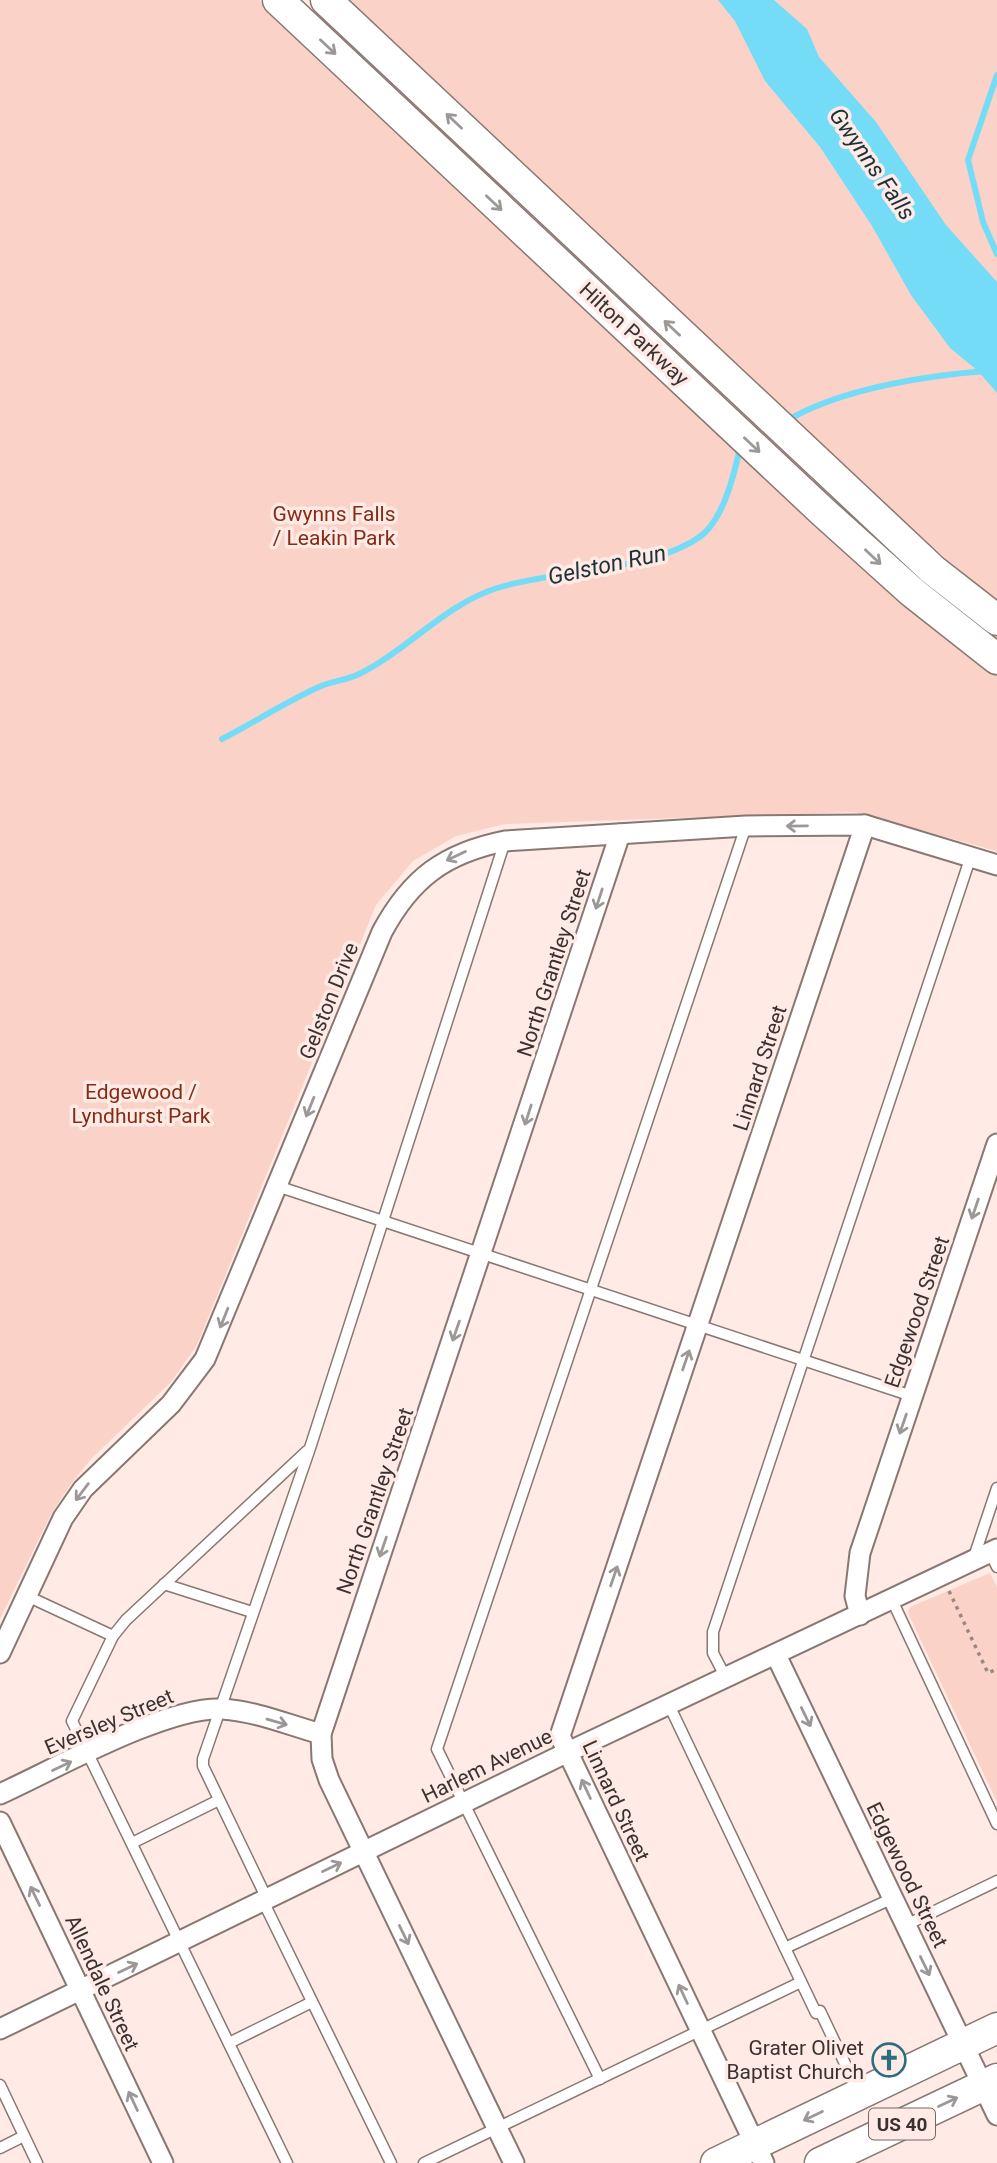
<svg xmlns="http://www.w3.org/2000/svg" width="997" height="2163" font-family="Roboto,sans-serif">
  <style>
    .green { fill: #fbd2c7 }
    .water { fill: #75dcf8 }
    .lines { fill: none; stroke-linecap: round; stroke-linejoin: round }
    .stream { stroke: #75dcf8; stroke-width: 6 }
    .service-casing { stroke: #897772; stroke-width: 13 }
    .minor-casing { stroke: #897772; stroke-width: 23 }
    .primary-casing { stroke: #897772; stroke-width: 33 }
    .path { stroke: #968884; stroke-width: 3.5; stroke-dasharray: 3.5 5; stroke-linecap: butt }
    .service { stroke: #fff; stroke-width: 10 }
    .minor { stroke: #fff; stroke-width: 19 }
    .primary { stroke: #fff; stroke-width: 30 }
    .oneway { stroke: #9c9898 }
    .labels { text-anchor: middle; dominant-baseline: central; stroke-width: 7; stroke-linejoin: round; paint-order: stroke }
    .shield { fill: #ffeae5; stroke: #756966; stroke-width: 2 }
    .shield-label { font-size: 19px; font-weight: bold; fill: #3a3230 }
    .street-label { font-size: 21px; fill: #3a3230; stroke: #ffeae5 }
    .park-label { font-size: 21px; fill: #852c16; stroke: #ffeae5 }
    .poi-label { font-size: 21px; fill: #3a3230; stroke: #ffeae5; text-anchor: end }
    .water-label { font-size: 23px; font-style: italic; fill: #1b3239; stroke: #ffeae5 }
  </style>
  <rect width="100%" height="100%" fill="#ffeae5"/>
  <!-- green -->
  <g class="green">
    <polygon points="0,0 259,0 890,591 997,675 997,851 854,812 505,824 456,836 413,861 376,905 197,1345 171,1382 91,1459 68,1488 50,1516 0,1619"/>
    <polygon points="345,0 997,0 997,602 895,515"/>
    <polygon points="990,1573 997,1587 997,1802 908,1613 910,1607"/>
  </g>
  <!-- water -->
  <polygon class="water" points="718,0 774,0 807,29 819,57 876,122 946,225 997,282 997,393 978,371 950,348 911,295 872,226 820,147 765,81 735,21"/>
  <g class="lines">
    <!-- stream -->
    <g class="stream">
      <polyline points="997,75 968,160 983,222 997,254"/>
      <path d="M786 421C844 387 930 375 997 370"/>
      <path d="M222 739C255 722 287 701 321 686 333 681 346 680 357 675 407 651 444 605 497 588 558 569 647 572 698 538 723 522 734 475 740 448"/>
    </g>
    <defs>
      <g id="service">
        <polyline points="277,1186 912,1396"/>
        <polyline points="990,1552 997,1567"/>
        <polyline points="974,1557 997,1488"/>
        <polyline points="164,1584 252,1612"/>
        <polyline points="27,1596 113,1636"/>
        <polyline points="892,1600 997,1824"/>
        <polyline points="726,1678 713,1653 713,1632 971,856"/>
        <polyline points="669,1705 816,2013 820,2011 858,2091"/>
        <polyline points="132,1843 219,1800"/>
        <polyline points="267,1899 203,1766 203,1759 310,1448 505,841"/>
        <polyline points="263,1901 391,2163"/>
        <polyline points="906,1925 997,1881"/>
        <polyline points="785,1948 893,1898"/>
        <polyline points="229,2043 312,2002"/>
        <polyline points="600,2079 437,1749 746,826"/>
        <polyline points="0,2085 37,2163"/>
        <polyline points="0,2148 24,2136"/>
        <polyline points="287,2163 72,1721 113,1636 126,1620 307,1451"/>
        <polyline points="424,2163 801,1982"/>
      </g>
      <g id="minor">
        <polyline points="860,1615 855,1596 860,1553 997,1144"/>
        <path d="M0 1653 63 1518 83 1489 171 1404 205 1359 382 932C411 878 445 853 505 841L746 826 865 825 997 865"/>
        <polyline points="776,1655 997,2115"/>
        <path d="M0 1794C55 1769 166 1706 222 1709 255 1711 289 1725 321 1734"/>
        <polyline points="0,1822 163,2163"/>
        <polyline points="0,2029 568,1752 997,1549"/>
        <polyline points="514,2163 329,1780 322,1759 321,1734 620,834"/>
        <polyline points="764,2163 560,1736 865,825"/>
      </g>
      <g id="primary">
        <polyline points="278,0 822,511 912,592 997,659"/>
        <polyline points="326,0 933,570 997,620"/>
        <polyline points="716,2163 997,2028"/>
        <polyline points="820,2163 997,2079"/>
      </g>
    </defs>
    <!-- service casing -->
    <use href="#service" class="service-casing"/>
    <!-- minor casing -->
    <use href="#minor" class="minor-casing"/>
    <!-- primary casing -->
    <use href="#primary" class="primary-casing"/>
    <!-- path -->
    <polyline class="path" points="949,1591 988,1673 997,1669"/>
    <!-- service -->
    <use href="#service" class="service"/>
    <!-- minor -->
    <use href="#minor" class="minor"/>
    <!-- primary -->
    <use href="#primary" class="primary"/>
  </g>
  <!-- one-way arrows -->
  <defs><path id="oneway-shaft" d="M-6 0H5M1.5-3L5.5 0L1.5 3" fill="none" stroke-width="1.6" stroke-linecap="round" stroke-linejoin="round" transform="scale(1.75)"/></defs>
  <g class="oneway">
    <use href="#oneway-shaft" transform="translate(328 47) rotate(43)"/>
    <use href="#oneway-shaft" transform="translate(454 121) rotate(-137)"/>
    <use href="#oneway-shaft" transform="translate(494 203) rotate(43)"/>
    <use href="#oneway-shaft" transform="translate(672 328) rotate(-137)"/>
    <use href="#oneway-shaft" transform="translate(752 445) rotate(43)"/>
    <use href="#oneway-shaft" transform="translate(873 557) rotate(43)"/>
    <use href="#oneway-shaft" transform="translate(797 826) rotate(179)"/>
    <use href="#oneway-shaft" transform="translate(456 856) rotate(154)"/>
    <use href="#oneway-shaft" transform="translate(599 899) rotate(108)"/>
    <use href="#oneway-shaft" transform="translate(310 1107) rotate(112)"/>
    <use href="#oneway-shaft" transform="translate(528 1115) rotate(108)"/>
    <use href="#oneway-shaft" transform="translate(975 1209) rotate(109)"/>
    <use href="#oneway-shaft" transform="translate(224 1318) rotate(112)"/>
    <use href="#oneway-shaft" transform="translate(456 1331) rotate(109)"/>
    <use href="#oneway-shaft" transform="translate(686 1360) rotate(-71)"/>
    <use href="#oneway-shaft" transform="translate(903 1424) rotate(109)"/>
    <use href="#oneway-shaft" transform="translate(82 1492) rotate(127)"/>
    <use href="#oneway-shaft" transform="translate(383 1547) rotate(109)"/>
    <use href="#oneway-shaft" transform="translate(614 1576) rotate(-71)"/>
    <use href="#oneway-shaft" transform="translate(806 1717) rotate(64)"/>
    <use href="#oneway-shaft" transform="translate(277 1722) rotate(16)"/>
    <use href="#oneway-shaft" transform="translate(62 1766) rotate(-25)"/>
    <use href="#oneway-shaft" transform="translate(586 1789) rotate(-115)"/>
    <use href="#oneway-shaft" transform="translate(332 1867) rotate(-26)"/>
    <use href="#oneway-shaft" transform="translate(35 1896) rotate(-116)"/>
    <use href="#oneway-shaft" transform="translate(404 1935) rotate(64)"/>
    <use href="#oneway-shaft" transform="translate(925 1966) rotate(64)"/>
    <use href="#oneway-shaft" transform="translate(128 1968) rotate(-26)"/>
    <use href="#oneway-shaft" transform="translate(683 1994) rotate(-115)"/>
    <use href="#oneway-shaft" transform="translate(133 2101) rotate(-115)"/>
    <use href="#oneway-shaft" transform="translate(948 2102) rotate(-25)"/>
    <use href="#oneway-shaft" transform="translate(813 2116) rotate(154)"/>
  </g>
  <!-- icons -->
  <defs>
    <symbol id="church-ring" viewBox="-11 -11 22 22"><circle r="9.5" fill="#ffeae5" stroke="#2a6e7f" stroke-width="1.5"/><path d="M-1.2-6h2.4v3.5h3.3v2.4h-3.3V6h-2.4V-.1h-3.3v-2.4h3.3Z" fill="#2a6e7f"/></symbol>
  </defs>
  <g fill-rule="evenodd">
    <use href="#church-ring" x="870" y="2041" width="38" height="38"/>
  </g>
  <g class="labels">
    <!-- shield labels -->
    <rect class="shield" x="869" y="2108.5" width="66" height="31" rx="5"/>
    <g class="shield-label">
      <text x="902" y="2124">US 40</text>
    </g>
    <!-- street labels -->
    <g class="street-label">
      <text transform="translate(634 334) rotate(43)">Hilton Parkway</text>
      <text transform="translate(554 963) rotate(-72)">North Grantley Street</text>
      <text transform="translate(329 1001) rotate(-68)">Gelston Drive</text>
      <text transform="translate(760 1068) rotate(-72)">Linnard Street</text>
      <text transform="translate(917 1312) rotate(-71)">Edgewood Street</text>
      <text transform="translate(375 1501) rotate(-71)">North Grantley Street</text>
      <text transform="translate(109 1722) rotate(-23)">Eversley Street</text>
      <text transform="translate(487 1766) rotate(-26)">Harlem Avenue</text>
      <text transform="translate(616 1801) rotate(65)">Linnard Street</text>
      <text transform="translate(907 1875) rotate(64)">Edgewood Street</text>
      <text transform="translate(102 1983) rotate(65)">Allendale Street</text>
    </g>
    <!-- park labels -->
    <g class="park-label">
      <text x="334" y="514">Gwynns Falls<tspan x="334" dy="24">/ Leakin Park</tspan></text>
      <text x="141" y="1092">Edgewood /<tspan x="141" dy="24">Lyndhurst Park</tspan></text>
    </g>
    <!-- poi labels -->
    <g class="poi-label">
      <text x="864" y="2048">Grater Olivet<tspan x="864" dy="24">Baptist Church</tspan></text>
    </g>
    <!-- water labels -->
    <g class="water-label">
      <text transform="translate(872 164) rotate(55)">Gwynns Falls</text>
      <text transform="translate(607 565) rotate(-12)">Gelston Run</text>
    </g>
  </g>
</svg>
